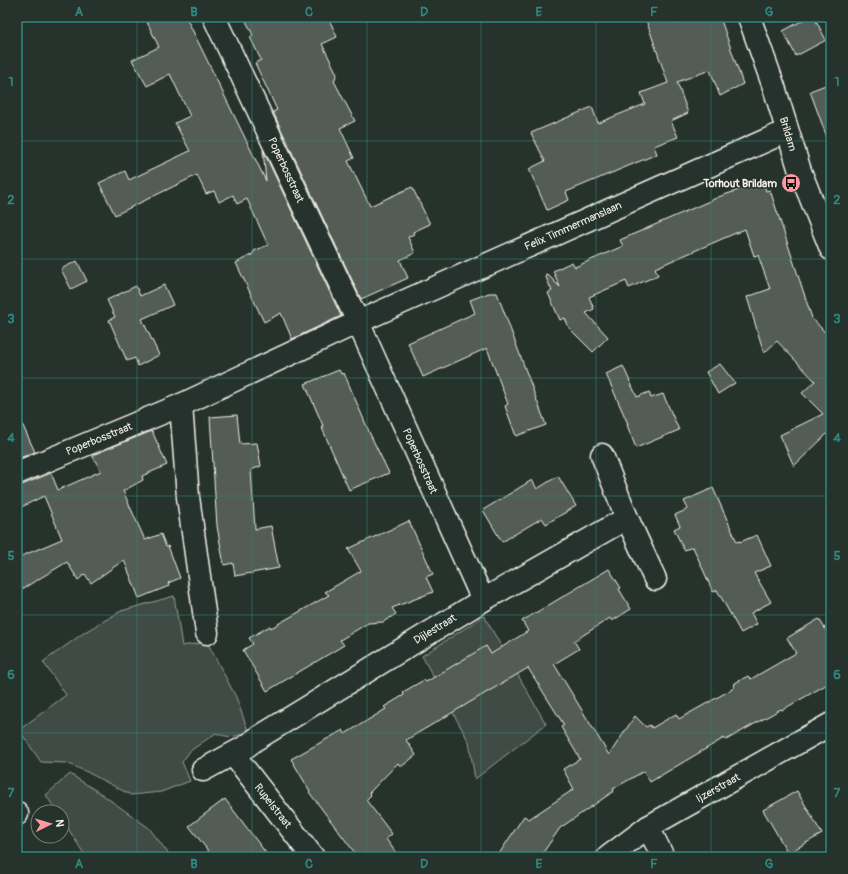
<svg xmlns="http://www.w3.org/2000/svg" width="848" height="874" font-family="Pangolin,sans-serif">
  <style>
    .green { fill: #414b45; stroke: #9a9e96 }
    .building { fill: #525c55; stroke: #f4f1e8 }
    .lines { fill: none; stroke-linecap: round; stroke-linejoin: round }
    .minor-casing { stroke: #f4f1e8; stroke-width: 25 }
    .minor { stroke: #26332d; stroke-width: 22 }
    .grid { fill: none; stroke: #318880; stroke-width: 1; stroke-opacity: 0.55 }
    .labels { text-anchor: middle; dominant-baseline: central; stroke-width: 3; stroke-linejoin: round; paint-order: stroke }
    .street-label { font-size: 11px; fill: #f4f1e8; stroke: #26332d }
    .poi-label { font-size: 11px; font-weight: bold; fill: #f4f1e8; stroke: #26332d; text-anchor: end }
    .neatline { fill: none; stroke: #318880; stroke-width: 1.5 }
    .grid-label { font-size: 13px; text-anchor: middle; font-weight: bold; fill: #318880 }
  </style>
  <rect width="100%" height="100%" fill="#26332d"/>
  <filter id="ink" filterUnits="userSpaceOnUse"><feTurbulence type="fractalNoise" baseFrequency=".025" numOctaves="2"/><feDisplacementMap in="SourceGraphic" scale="8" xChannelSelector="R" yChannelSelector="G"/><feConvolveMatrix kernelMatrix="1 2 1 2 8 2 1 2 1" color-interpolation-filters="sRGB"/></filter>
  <g filter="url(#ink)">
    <!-- green -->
    <g class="green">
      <path d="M174 596 182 646 207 642 236 697 248 731C235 738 229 738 216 733L190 751 182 762 190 781 161 792 131 795 87 772 67 763 41 762 19 730 66 695 43 662 85 632 121 611Z"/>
      <polygon points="484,616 546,724 475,779 469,742 422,656"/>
      <polygon points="70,774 103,795 149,828 171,857 86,857 62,819 62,812 57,812 46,795"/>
    </g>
    <!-- building -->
    <g class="building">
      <polygon points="157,17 186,17 266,181 263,150 341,316 292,339 281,313 264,322 236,263 253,254 254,251 268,245 247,199 237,204 233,195 219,202 214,191 206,194 197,175 115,215 99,183 125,171 129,180 190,151 175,123 190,116 170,74 147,86 132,60 159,47 147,22"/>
      <polygon points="244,17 328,17 337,37 322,44 337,74 334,81 355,121 340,128 354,158 348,161 370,206 412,187 430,224 413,232 414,234 408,237 415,253 400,260 408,278 361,299 273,112 277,110 255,63 261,60 250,37 253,35"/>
      <polygon points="645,17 675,17 677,24 697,17 720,17 743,84 720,96 710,70 677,82 688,113 671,121 678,137 654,146 657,154 566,192 569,200 547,210 529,169 545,161 531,133 592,107 598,123 645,104 641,93 668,83"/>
      <polygon points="809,17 814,17 826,40 796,56 783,31"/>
      <polygon points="831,83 831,142 829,143 810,91"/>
      <polygon points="763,182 766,191 770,190 812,318 831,339 831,430 794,466 780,435 823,414 802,393 815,381 777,341 764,353 747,297 770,289 758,255 754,256 745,229 655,268 658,275 629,288 626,281 589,297 594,309 586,313 608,337 593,352 569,328 565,318 560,320 548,293 552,291 545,275 547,274 560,287 553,271 572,262 575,267 623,246 620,240 721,196"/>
      <polygon points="77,261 87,281 71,289 61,269"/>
      <polygon points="164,285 173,305 142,319 159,355 138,366 135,358 127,361 109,320 115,317 107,300 136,286 140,296"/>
      <polygon points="489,293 497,293 546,425 516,436 505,406 508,404 487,348 423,377 408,343 475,313 470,300"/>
      <polygon points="720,364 735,383 718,394 706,372"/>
      <polygon points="623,366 637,397 649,392 651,398 663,394 679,430 636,448 627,425 628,424 606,374"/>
      <polygon points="339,370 341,374 344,373 370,434 389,473 349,490 322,428 324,428 305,384"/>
      <polygon points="17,413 35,452 17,459"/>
      <polygon points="237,415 240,444 257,443 261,466 251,470 255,529 271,526 279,568 235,576 233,563 224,565 217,526 210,417"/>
      <polygon points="152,431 167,465 142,476 143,480 123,491 145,540 161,534 166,547 168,546 180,578 168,583 169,586 139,598 124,560 91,583 85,574 78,580 67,562 17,592 17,558 62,539 44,496 17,509 17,485 22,485 51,473 58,490 101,471 92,455"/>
      <polygon points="558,476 576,506 546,524 542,518 502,542 483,510 532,480 537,489"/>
      <polygon points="713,488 737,542 740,541 740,542 757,535 771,566 754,573 771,602 751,613 757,624 741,633 717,590 713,592 693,547 684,550 674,529 680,526 675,515 688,509 684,501"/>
      <polygon points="409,521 433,574 426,577 433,592 392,608 396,614 383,622 368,623 340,640 344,645 267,691 243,650 253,644 249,638 270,626 271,628 329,595 325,592 361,571 348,549"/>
      <polygon points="609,569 621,588 619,589 631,609 612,621 610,618 574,641 579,649 554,664 609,755 635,716 646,727 650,725 652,728 676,714 679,719 734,688 735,683 748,676 751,679 796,653 787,638 819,619 831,638 831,682 782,710 781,709 726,740 724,738 650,782 644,771 613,789 614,791 560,828 540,857 497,857 524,816 529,819 574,789 563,769 580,759 561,727 564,725 528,668 406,740 416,755 401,767 398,763 369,793 371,795 366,800 392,834 386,839 399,857 358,857 309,792 310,791 291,759 343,730 345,734 386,709 384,707 404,695 403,692 424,680 426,682 486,646 491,654 528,631 522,621"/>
      <polygon points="797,791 822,834 788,853 763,810"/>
      <polygon points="225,799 269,857 213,857 189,826"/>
    </g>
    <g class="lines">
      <defs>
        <g id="minor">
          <polyline points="214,17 358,322 483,600"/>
          <polyline points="749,17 774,87 800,171 831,249"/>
          <polyline points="181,405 188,497 207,633"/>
          <polyline points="17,473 181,405 358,322 787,131"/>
          <polyline points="627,518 655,579"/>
          <polyline points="233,754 313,857"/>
          <polyline points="203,770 247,746 256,739 483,600 627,518 602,455"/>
          <polyline points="17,814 17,813"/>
          <polyline points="648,827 663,857"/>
          <polyline points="608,857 648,827 831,724"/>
        </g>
      </defs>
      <!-- minor casing -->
      <use href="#minor" class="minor-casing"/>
      <!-- minor -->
      <use href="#minor" class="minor"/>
    </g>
  </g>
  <!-- grid -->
  <path class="grid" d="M137 17V857M252 17V857M367 17V857M481 17V857M596 17V857M711 17V857M17 141H831M17 259H831M17 378H831M17 496H831M17 615H831M17 733H831"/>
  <!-- icons -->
  <defs>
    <symbol id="bus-disc" viewBox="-11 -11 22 22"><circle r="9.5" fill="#ff9aa2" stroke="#26332d"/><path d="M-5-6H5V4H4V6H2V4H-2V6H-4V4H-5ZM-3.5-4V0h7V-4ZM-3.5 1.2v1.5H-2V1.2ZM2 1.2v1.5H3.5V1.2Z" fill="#111"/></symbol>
  </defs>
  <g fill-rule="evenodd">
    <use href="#bus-disc" x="780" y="172" width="22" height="22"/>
  </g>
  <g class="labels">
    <!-- street labels -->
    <g class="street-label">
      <text transform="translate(788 134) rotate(73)">Brildam</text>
      <text transform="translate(286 170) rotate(65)">Poperbosstraat</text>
      <text transform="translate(573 226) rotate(-24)">Felix Timmermanslaan</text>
      <text transform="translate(99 439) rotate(-22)">Poperbosstraat</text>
      <text transform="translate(420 461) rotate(66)">Poperbosstraat</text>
      <text transform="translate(435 629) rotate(-31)">Dijlestraat</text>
      <text transform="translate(718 788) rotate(-29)">Ijzerstraat</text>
      <text transform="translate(273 806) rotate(52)">Rupelstraat</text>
    </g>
    <!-- poi labels -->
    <g class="poi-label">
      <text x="777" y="183">Torhout Brildam</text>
    </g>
  </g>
  <!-- margin -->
  <rect width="848" height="874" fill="none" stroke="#26332d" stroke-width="44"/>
  <!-- north arrow -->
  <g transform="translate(50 824) rotate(85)"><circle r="19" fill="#26332d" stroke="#787f78"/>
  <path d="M0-3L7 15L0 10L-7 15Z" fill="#ff9aa2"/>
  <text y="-6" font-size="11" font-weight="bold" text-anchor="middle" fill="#f4f1e8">N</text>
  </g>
  <rect x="22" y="22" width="804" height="830" class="neatline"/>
  <g class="grid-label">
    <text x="79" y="16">A</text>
    <text x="194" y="16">B</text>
    <text x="309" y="16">C</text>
    <text x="424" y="16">D</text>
    <text x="539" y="16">E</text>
    <text x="654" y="16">F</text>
    <text x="769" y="16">G</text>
    <text x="11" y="86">1</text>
    <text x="837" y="86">1</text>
    <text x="11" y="204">2</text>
    <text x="837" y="204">2</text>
    <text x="11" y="323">3</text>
    <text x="837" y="323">3</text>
    <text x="11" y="442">4</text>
    <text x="837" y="442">4</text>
    <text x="11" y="560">5</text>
    <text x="837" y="560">5</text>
    <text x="11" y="679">6</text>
    <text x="837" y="679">6</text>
    <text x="11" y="797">7</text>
    <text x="837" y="797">7</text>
    <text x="79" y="868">A</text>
    <text x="194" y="868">B</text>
    <text x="309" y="868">C</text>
    <text x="424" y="868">D</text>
    <text x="539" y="868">E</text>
    <text x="654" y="868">F</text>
    <text x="769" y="868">G</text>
  </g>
</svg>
